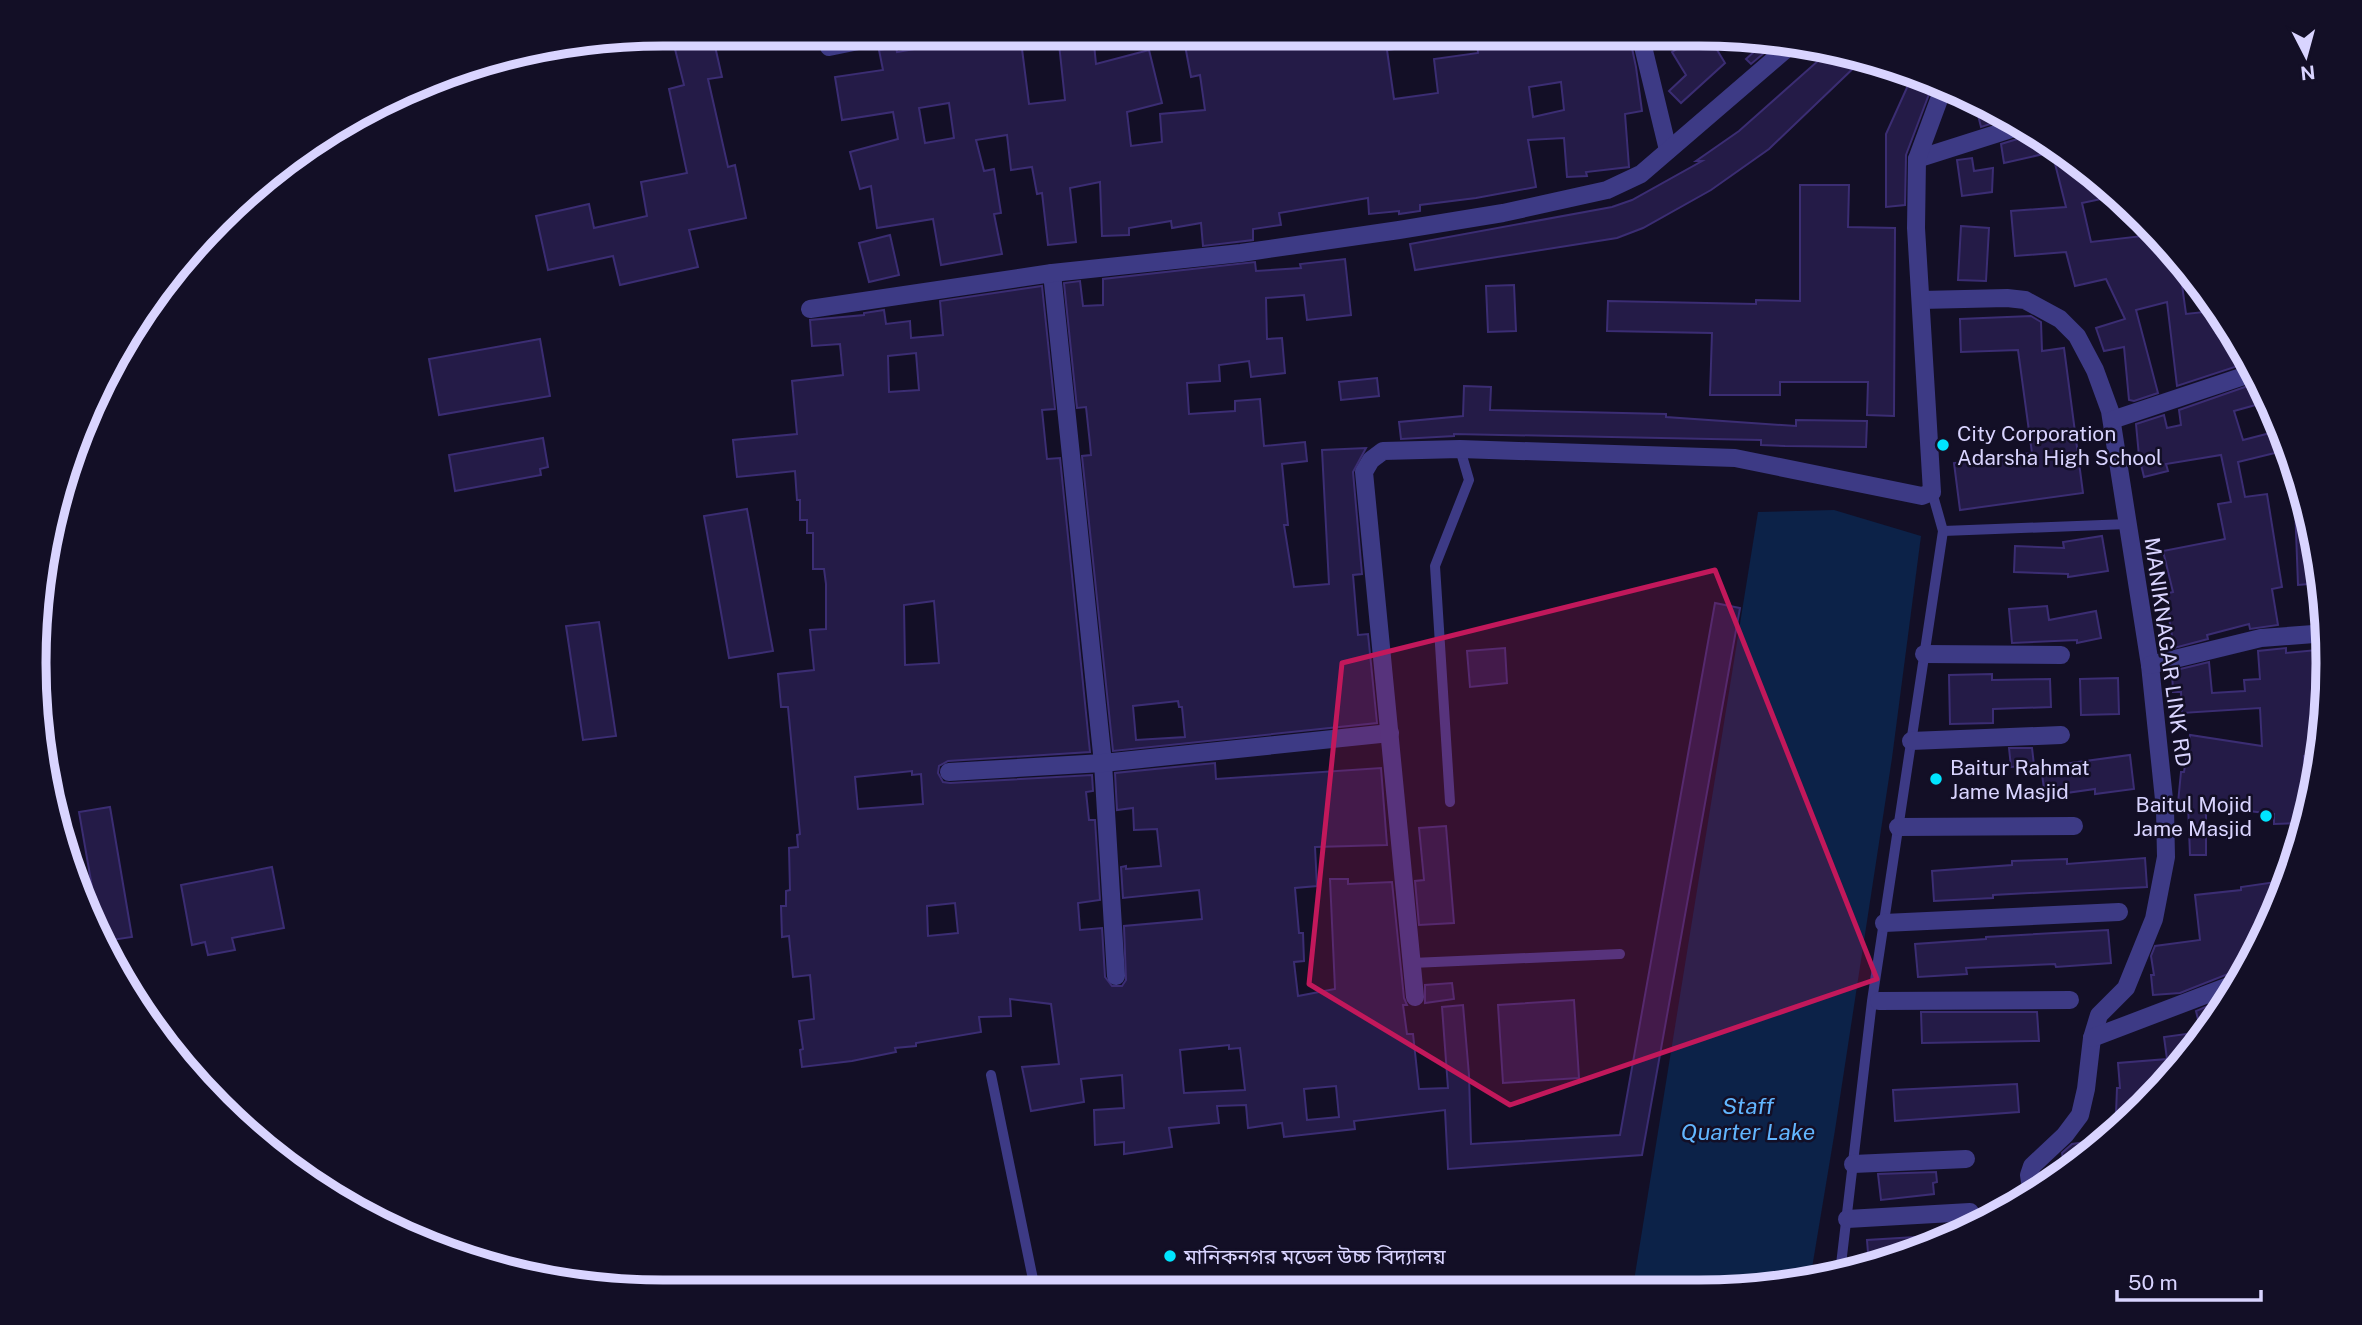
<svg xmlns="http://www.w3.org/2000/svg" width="2362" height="1325" font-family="'Public Sans','Noto Sans Bengali',sans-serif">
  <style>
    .water { fill: #0c2248 }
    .building { fill: #241b47; stroke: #3b2d73; stroke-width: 2; fill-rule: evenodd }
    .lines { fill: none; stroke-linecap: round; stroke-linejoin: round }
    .service { stroke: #3d3a85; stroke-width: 10 }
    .minor { stroke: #3d3a85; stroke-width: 18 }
    .marked { fill: #c2185b; fill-opacity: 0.2; stroke: #c2185b; stroke-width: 5; stroke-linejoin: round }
    .poi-dot { fill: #00e5ff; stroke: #130f26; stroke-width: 2.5 }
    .labels { text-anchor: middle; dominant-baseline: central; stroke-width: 5; stroke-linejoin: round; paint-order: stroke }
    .poi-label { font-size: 21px; fill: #d9d4ff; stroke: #130f26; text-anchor: start }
    .street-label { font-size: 21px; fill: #d9d4ff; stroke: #130f26 }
    .water-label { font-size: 23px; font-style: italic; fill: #62b6ff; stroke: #130f26 }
    .rim { fill: none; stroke: #d9d4ff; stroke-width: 9 }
  </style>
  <rect width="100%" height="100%" fill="#130f26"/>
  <!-- water -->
  <polygon class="water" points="1834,510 1921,536 1892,758 1835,1130 1810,1280 1781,1286 1633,1287 1758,512"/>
  <!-- building -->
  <g class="building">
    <polygon points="671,33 712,33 722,77 708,79 728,167 735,165 746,218 689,230 698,267 620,285 613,256 548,270 536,216 589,204 594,228 647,216 641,182 687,173 669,89 684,85"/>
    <path d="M924 34H1093L1096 64 1149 50 1162 103 1127 112 1131 146 1162 142 1160 114 1205 110 1200 75 1191 77 1184 40 1220 34H1393L1395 49 1387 50 1394 99 1438 93 1434 59 1478 53 1477 44 1481 43 1480 34H1569L1570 41 1629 34 1636 67 1642 111 1625 114 1629 167 1586 172 1587 176 1567 177 1564 138 1528 140 1536 187 1476 198 1420 205V211L1399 214V211L1369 214 1368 198 1279 213 1281 225 1253 229V240L1203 246 1201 223 1172 228 1171 221 1129 228V235L1102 236 1100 182 1070 188 1076 242 1048 245 1042 193 1037 194 1032 167 1011 170 1007 135 976 140 984 171 994 169 1001 213 994 214 1002 254 941 265 933 219 877 228 871 186 860 189 850 152 898 139 893 112 842 120 835 77 883 70 879 50 896 47 897 52 926 47ZM1059 44 1065 100 1029 104 1022 49ZM1561 82 1564 110 1533 117 1529 87ZM949 103 954 138 925 143 919 108Z"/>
    <polygon points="1700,35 1708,35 1725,63 1681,103 1669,91 1686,75 1672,52"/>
    <polygon points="1767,40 1777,42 1751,64 1746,59"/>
    <polygon points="1828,52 1863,59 1769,149 1711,190 1643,228 1617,238 1415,270 1410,244 1612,207 1632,200 1702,161 1696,161 1739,131"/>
    <polygon points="1914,72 1934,81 1906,155 1905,205 1886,207 1886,134"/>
    <polygon points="1974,99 2011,116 2012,117 1981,127"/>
    <polygon points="2033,131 2044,139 2048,153 2004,163 2001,144 2027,136"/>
    <polygon points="2050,144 2120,195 2082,203 2091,242 2143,236 2136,213 2190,271 2192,284 2182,285 2186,314 2213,311 2216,333 2231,331 2250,362 2177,386 2167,302 2136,310 2158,393 2134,401 2129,400 2124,347 2104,351 2096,328 2125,319 2106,279 2075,286 2066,252 2015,256 2011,211 2066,207"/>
    <polygon points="1972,158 1974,171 1993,168 1992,192 1962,196 1957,160"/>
    <polygon points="1800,185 1849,185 1848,227 1895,228 1894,416 1867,415 1868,382 1780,382 1780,395 1710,395 1712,333 1607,331 1608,301 1756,304 1756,300 1800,301"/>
    <polygon points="1961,226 1989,228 1986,281 1958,280"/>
    <polygon points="890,235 899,275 869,282 859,243"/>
    <path d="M1345 259 1351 315 1307 320 1304 295 1266 298 1267 339 1282 338 1285 373 1251 377 1249 361 1219 365 1220 381 1187 383 1189 414 1235 411V401L1260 399 1264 446 1305 442 1307 461 1282 464 1288 525H1284L1294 587 1329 584 1322 450 1366 448 1353 472 1362 574 1353 575 1358 635 1368 634 1377 723 1113 751 1082 456 1091 455 1090 444 1086 407 1077 408 1064 283 1080 281 1083 306 1103 305V279L1255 262 1256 271 1301 268 1300 264ZM1178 701 1179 707H1182L1185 737 1136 740 1133 706Z"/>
    <polygon points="1514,285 1516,331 1488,332 1486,286"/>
    <path d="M1042 286 1055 409 1042 410 1047 459 1060 458 1090 752 948 761 939 766 938 773 943 782 950 783 1092 775 1093 791 1086 792 1089 820H1095L1100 900 1078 903 1080 930 1102 928 1105 977 1112 986H1122L1126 980 1124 926 1202 919 1199 890 1123 898 1121 867 1126 866V869L1161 866 1157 829 1134 830 1133 808 1117 810 1115 773 1215 763 1216 779 1381 768 1387 845 1315 847 1317 886 1295 888 1299 933H1303L1304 961 1294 962 1298 996 1335 989 1330 879H1348V884L1392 882 1404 998 1407 1005H1403L1407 1034H1413L1419 1089 1448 1088 1442 1007 1463 1005 1469 1075 1471 1144 1620 1135 1715 603 1740 608 1642 1155 1448 1169 1445 1110 1354 1121 1355 1129 1284 1137 1282 1123 1248 1128 1246 1105 1217 1106 1219 1123 1169 1128 1172 1147 1124 1154V1142L1095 1145 1094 1110 1124 1108 1122 1075 1081 1079 1084 1102 1031 1111 1022 1067 1059 1064 1051 1004 1010 999 1011 1016 979 1017 981 1032 916 1043V1046L895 1048 896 1052 852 1061 802 1067 800 1050 803 1049 799 1021 814 1019 810 975 793 977 789 936 782 937 781 906H786V891L790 890 789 848 798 847 797 835 800 834 788 707H781L778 674 814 670 810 630 826 629V584L824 569H813V533H807V520H800V500H797L795 471 737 477 733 440 797 434 792 381 843 375 840 344 812 346 810 320 864 315V313L884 310 886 324 910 321 911 338 943 335 940 301ZM916 353 919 390 889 392 888 356ZM934 601 939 663 905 665 904 605ZM912 771V775L921 774 923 804 858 809 855 777ZM955 903 958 933 928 936 927 906ZM1229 1045V1049L1240 1048 1245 1090 1184 1093 1180 1050ZM1336 1086 1339 1117 1307 1120 1304 1089Z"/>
    <polygon points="2031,316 2041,322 2042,351 2064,348 2083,493 1960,510 1954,463 2032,453 2018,350 1961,352 1960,319"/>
    <polygon points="540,339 550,396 439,415 429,359"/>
    <polygon points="1377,378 1379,396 1341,400 1339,382"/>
    <polygon points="2262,381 2270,401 2234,411 2243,440 2278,431 2283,451 2238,462 2245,497 2267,494 2282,587 2272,589 2278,625 2250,629 2249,624 2207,635 2208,639 2174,648 2165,594 2173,592 2163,551 2225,539 2218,504 2231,502 2221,455 2166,464 2168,471 2144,477 2139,456 2136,424 2164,415 2167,428 2181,425 2179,410"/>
    <polygon points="1464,386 1491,387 1490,410 1666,414 1666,417 1796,426 1796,420 1867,421 1866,447 1785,446 1761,445 1761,440 1454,434 1454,436 1401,439 1399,422 1463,416"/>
    <polygon points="543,438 548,467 540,469 541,475 455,491 449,455"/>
    <polygon points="2299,477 2307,500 2321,583 2298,585 2294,478"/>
    <polygon points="747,509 773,651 729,658 704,516"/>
    <polygon points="2102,536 2108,571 2068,577 2068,574 2014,572 2015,546 2064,548 2063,542"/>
    <polygon points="2047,606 2049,620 2096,611 2101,638 2077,643 2077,640 2012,643 2009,609"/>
    <polygon points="599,622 616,736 583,740 566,626"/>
    <polygon points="1505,648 1507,683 1470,687 1467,651"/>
    <polygon points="2286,648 2286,653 2327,649 2323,745 2323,748 2308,749 2308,755 2304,756 2306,794 2309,794 2309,804 2305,823 2274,824 2274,814 2206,806 2206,855 2190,855 2188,804 2178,803 2181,772 2184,772 2190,735 2262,746 2260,708 2182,713 2181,692 2173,692 2172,671 2209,662 2212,693 2245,691 2244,680 2260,679 2258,651"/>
    <polygon points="1992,674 1992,680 2050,679 2051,707 1993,709 1993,723 1950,724 1949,675"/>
    <polygon points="2118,678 2119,714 2081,715 2080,679"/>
    <polygon points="2009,748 2032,748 2034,765 2011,767"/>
    <polygon points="2130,755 2134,789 2095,794 2095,789 2045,796 2041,767"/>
    <polygon points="110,807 132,937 105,941 100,933 79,812"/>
    <polygon points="1446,826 1454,923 1419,925 1415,881 1424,880 1419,828"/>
    <polygon points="2145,858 2147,887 1993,895 1993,898 1934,901 1932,871 2012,865 2012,861 2067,859 2067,864"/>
    <polygon points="272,867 284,928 232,938 235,950 208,955 205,942 192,945 181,885"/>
    <polygon points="2289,880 2264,933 2252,935 2255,953 2247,971 2238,970 2180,993 2153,995 2151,975 2154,975 2151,956 2155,946 2200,940 2195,895 2241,890 2241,887"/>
    <polygon points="2108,930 2111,963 2056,967 2055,964 1966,968 1967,974 1918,977 1915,944 1986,939 1986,937"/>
    <polygon points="1452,983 1454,999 1425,1003 1425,985"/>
    <polygon points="1574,1000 1579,1078 1503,1083 1498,1005"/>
    <polygon points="2215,1003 2217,1013 2145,1107 2139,1112 2116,1114 2117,1088 2120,1088 2118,1063 2167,1059 2164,1037 2201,1032 2196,1011"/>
    <polygon points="1921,1012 2037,1012 2039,1041 1922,1043"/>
    <polygon points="2017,1084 2019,1112 1895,1121 1893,1090"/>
    <polygon points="2107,1139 2081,1160 2065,1172 2062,1153 2072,1144"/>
    <polygon points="1936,1172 1937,1182 1933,1183 1934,1194 1881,1200 1878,1174"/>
    <polygon points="1949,1235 1902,1258 1869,1266 1867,1240"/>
  </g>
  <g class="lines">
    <!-- service -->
    <g class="service">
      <polyline points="1943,531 2128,524"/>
      <polyline points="1450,802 1435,566 1469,480 1460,449"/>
      <polyline points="1412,963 1620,954"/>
      <polyline points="991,1075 1035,1289"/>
      <polyline points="1840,1273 1872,1001 1943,531 1932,492"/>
    </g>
    <!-- minor -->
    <g class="minor">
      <polyline points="1640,34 1668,150"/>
      <polyline points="829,47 893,34"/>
      <polyline points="1917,159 2024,125"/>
      <polyline points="1052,273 1103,763 1116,976"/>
      <polyline points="1921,300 2007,298 2025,300 2060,319 2077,336 2095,370 2110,411 2150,665 2165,809 2166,857 2154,919 2126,988 2099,1015 2092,1038 2086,1089 2080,1115 2065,1135 2032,1166 2029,1175 2032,1194"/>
      <polyline points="810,309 1052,273 1241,253 1399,230 1503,213 1607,190 1641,174 1791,45"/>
      <polyline points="2112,420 2256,372"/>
      <polyline points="1924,654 2061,655"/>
      <polyline points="2150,665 2261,638 2327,633"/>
      <polyline points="1911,741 2061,735"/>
      <polyline points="949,772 1103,763 1390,733"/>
      <polyline points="1898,827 2074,826"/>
      <polyline points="1884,923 2119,912"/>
      <polyline points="1415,997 1364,472 1371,460 1383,451 1460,449 1735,458 1922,496 1932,492 1916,228 1917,159 1944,86"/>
      <polyline points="1879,1001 2070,1000"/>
      <polyline points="2092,1038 2242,981"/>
      <polyline points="1853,1164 1966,1159"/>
      <polyline points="1847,1219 1970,1212"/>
    </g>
  </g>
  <!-- marked area -->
  <path class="marked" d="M1715 570 1877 979 1510 1105 1309 984 1342 663Z"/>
  <!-- markers -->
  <g class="poi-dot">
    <circle cx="1943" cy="445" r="7"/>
    <circle cx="1936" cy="779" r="7"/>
    <circle cx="2266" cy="816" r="7"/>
    <circle cx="1170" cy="1256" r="7"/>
  </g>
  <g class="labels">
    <!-- poi labels -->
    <g class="poi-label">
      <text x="1957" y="433">City Corporation<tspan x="1957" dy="24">Adarsha High School</tspan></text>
      <text x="1950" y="767">Baitur Rahmat<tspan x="1950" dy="24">Jame Masjid</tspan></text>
      <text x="2252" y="804" text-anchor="end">Baitul Mojid<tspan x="2252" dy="24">Jame Masjid</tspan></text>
      <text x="1184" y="1256">মানিকনগর মডেল উচ্চ বিদ্যালয়</text>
    </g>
    <!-- street labels -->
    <g class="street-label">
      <text transform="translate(2168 652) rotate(82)">MANIKNAGAR LINK RD</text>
    </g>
    <!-- water labels -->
    <g class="water-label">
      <text x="1748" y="1105">Staff<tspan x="1748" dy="26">Quarter Lake</tspan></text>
    </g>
  </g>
  <!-- crop -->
  <path d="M0 0H2362V1325H0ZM663 46H1699A617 617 0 0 1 2316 663V663A617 617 0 0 1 1699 1280H663A617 617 0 0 1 46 663V663A617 617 0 0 1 663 46Z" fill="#130f26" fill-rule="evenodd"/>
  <path class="rim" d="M663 46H1699A617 617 0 0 1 2316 663V663A617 617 0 0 1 1699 1280H663A617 617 0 0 1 46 663V663A617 617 0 0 1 663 46Z"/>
  <!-- north arrow -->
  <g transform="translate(2306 56) rotate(174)" stroke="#130f26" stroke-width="5" paint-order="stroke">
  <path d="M0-5L12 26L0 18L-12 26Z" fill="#d9d4ff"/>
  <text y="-10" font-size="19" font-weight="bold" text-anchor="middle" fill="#d9d4ff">N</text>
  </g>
  <!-- scale -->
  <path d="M2117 1290v10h144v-10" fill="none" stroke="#d9d4ff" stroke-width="3.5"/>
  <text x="2128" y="1290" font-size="21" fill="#d9d4ff" stroke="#130f26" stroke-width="5" paint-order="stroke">50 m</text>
</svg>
